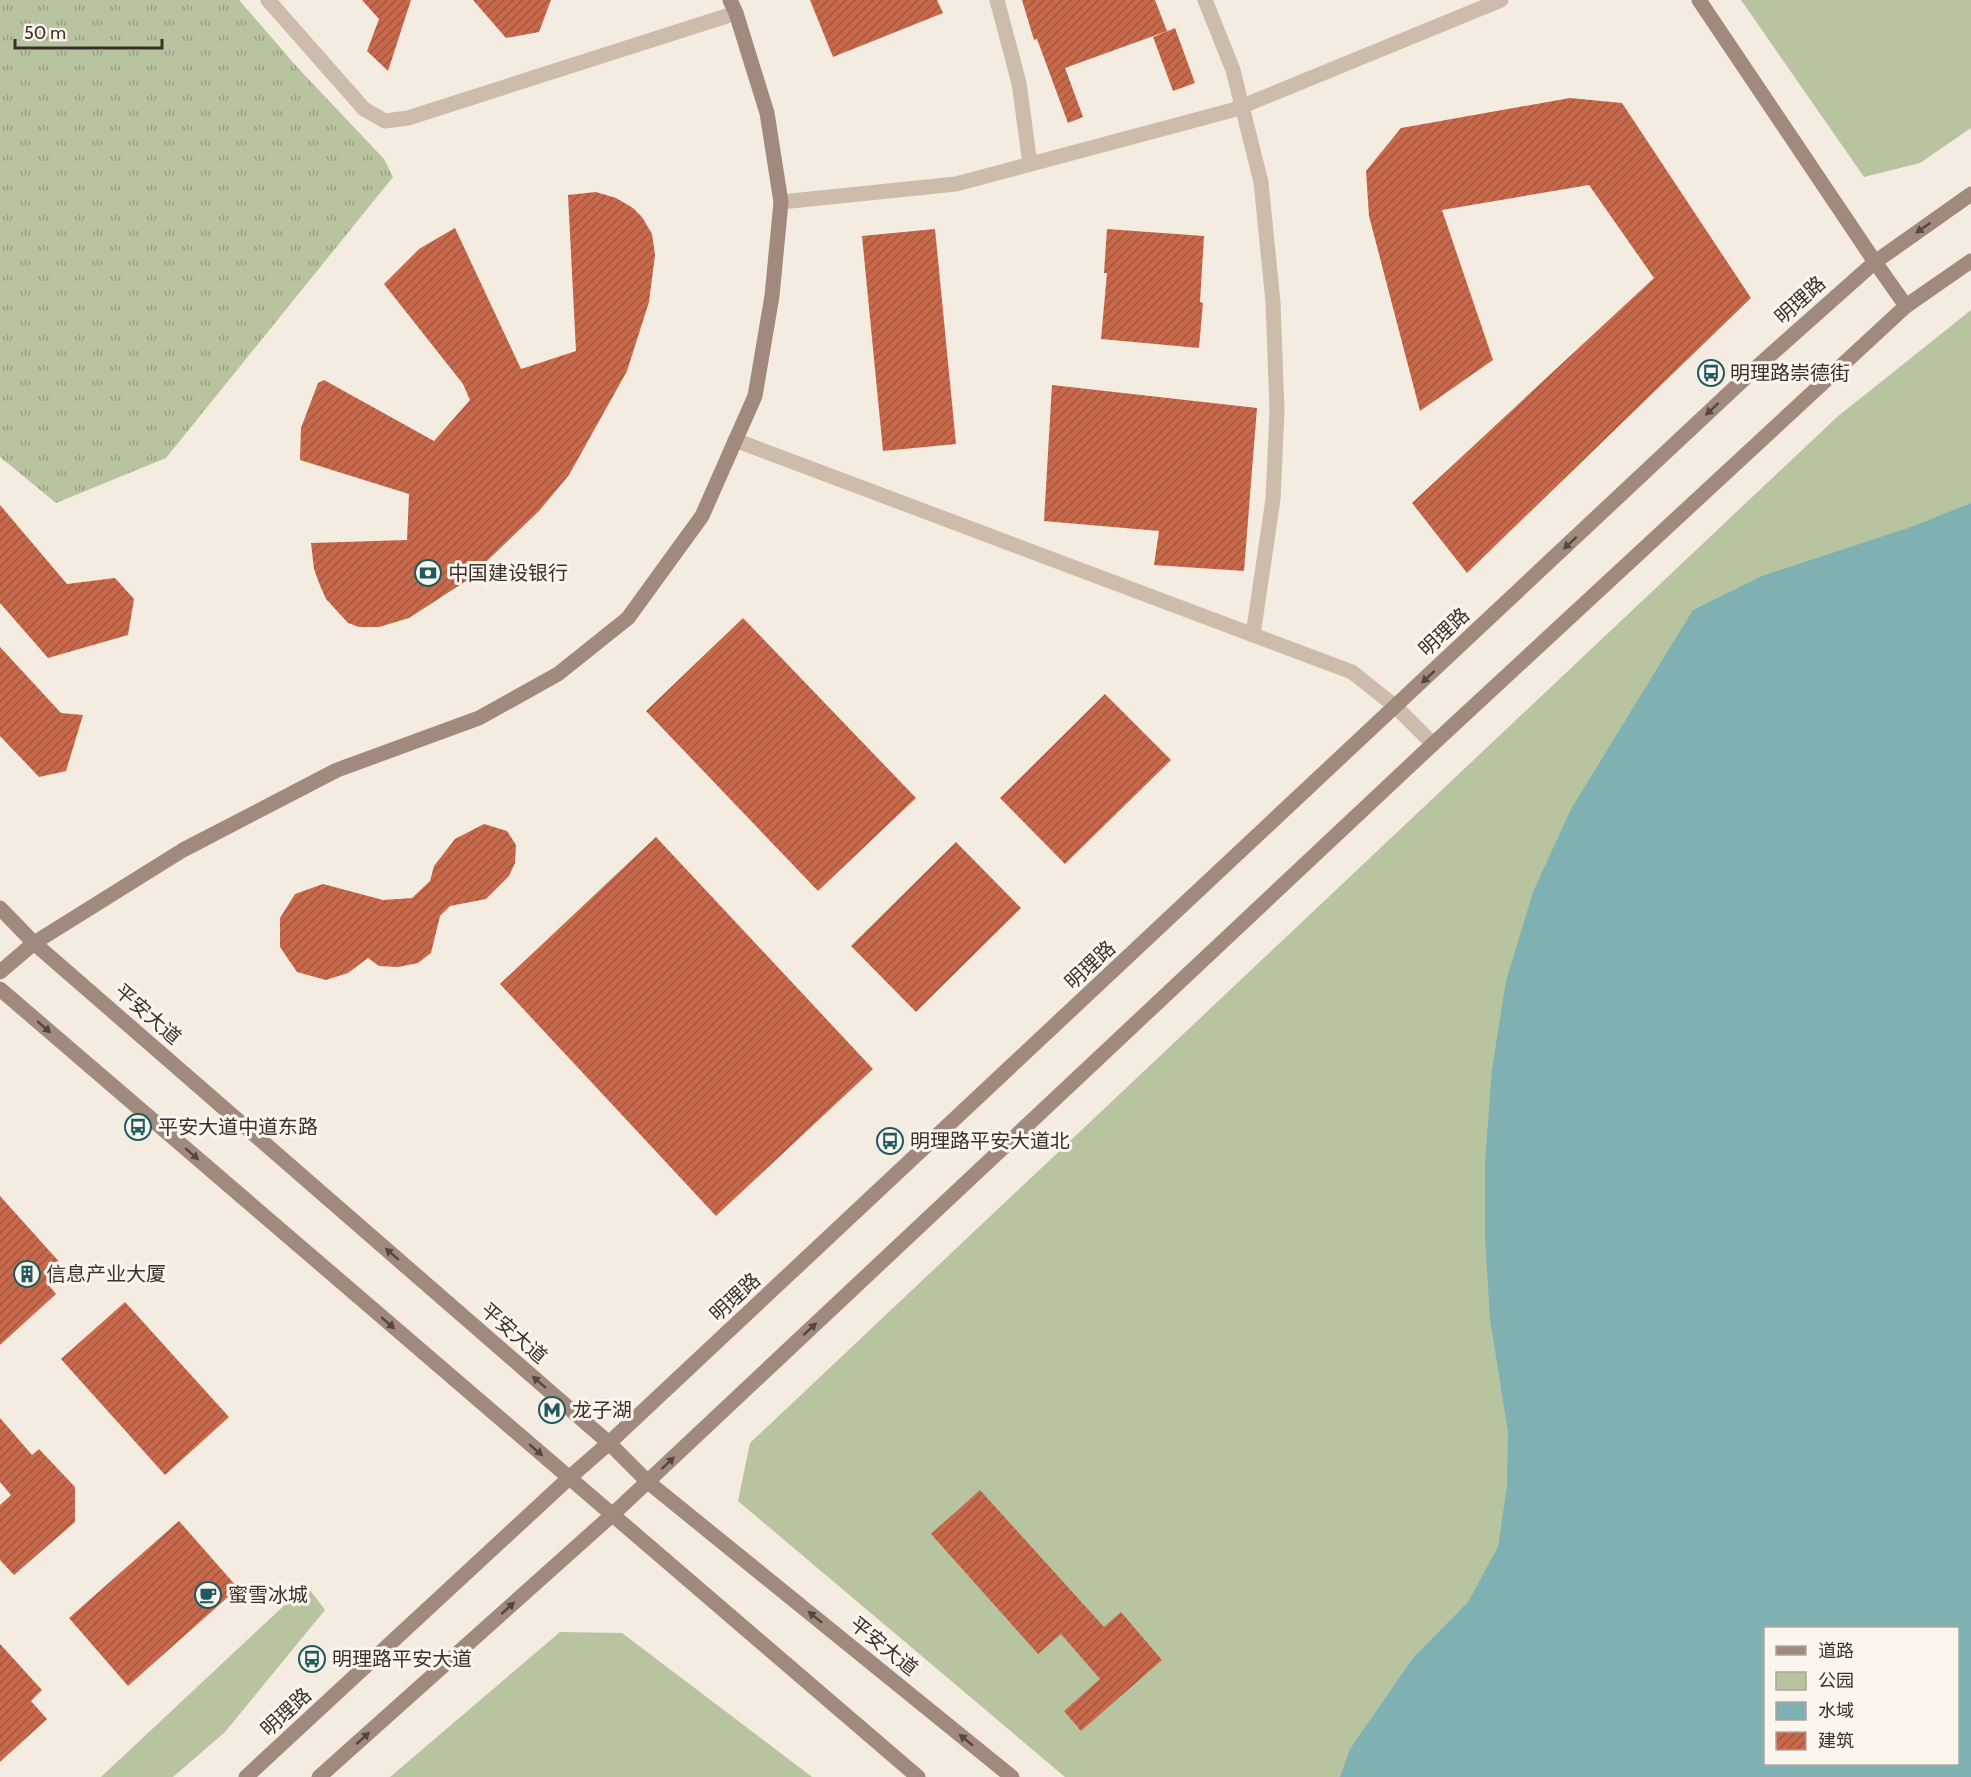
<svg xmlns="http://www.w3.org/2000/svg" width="1971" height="1777" font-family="Cabin,'Noto Sans SC',sans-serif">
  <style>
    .grass { fill: url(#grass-tufts) }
    .green { fill: #b8c4a0; fill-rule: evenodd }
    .water { fill: #7fb0b2; fill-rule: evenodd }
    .building { fill: url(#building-hatch) }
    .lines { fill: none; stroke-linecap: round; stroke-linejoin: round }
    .street { stroke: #cdbbac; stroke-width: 15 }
    .secondary { stroke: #a18a7d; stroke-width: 15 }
    .oneway { fill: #544640 }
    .labels { text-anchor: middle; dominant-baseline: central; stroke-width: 6; stroke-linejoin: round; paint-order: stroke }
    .street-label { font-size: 20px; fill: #3b302b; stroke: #fbf5ee }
    .poi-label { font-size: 20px; fill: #3b302b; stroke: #fbf5ee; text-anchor: start }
  </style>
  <defs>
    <pattern id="grass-tufts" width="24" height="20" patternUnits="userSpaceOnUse" patternTransform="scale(1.5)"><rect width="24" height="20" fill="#b8c4a0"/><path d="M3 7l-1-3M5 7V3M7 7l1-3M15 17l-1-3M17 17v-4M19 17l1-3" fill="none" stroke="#97a083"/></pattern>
    <pattern id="building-hatch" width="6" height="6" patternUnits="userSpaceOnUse" patternTransform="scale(1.5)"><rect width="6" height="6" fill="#c8694b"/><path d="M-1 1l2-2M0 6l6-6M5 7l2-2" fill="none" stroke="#a4573f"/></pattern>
  </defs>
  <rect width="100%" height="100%" fill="#f4ebe1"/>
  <!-- grass -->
  <polygon class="grass" points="0,0 239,0 297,67 384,159 393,177 166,458 56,503 0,457"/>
  <!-- green -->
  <g class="green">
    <polygon points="1741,0 1971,0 1971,128 1920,163 1864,177"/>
    <path d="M1971 310V1777H1065L738 1501 750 1443 1837 417ZM1766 1628H1958V1764H1766Z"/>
    <polygon points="306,1585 325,1610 225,1732 173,1777 101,1777"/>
    <polygon points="560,1632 622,1633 812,1777 390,1777"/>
  </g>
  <!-- water -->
  <path class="water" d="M1971 503V1777H1340L1350 1749 1413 1658 1468 1602 1498 1547 1507 1486 1508 1432 1490 1319 1485 1238V1162L1492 1069 1506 981 1533 892 1571 809 1693 610 1762 576 1911 527ZM1766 1628H1958V1764H1766Z"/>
  <!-- building -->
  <g class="building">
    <polygon points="362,0 411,0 388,71 367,51 379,19"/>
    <polygon points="473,0 551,0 539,32 506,38"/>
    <polygon points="810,0 937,0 943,13 833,57"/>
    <polygon points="1022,0 1155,0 1167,31 1065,68 1083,117 1068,123 1037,39 1034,40"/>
    <polygon points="1175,28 1195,83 1173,91 1153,37"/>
    <polygon points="1570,98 1622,103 1751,298 1467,573 1412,503 1654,278 1589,185 1442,210 1493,360 1420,411 1369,216 1366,171 1401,128"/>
    <polygon points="596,192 616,198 633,208 642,217 652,234 655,255 649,302 627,371 569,475 539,511 466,581 409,618 379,627 359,627 348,623 326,599 319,583 314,569 311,543 407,540 409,494 300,460 301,428 318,383 324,380 434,441 470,400 463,384 384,284 419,249 455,228 521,369 576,351 568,195"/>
    <polygon points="935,229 956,444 883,451 862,236"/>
    <polygon points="1107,229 1204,236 1200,302 1203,303 1199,348 1101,339 1107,273 1104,273"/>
    <polygon points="1052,385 1257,408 1244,571 1154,565 1159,531 1044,521"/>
    <polygon points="0,505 67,584 115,578 134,599 128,635 48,658 0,603"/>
    <polygon points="743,618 916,798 818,891 646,711"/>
    <polygon points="0,647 61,713 83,715 66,771 39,777 0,736"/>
    <polygon points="1105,694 1171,760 1065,864 1000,798"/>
    <polygon points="484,824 507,831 516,845 515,863 509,876 486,899 450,906 440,916 431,953 418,963 398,967 379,966 368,958 348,973 326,980 297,972 280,947 280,918 295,894 323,884 383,900 412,898 430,881 434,866 455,839"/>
    <polygon points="656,837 873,1069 716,1216 500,984"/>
    <polygon points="956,842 1021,908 916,1012 851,946"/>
    <polygon points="0,1196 63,1266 46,1282 56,1294 0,1345"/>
    <polygon points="125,1302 229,1417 165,1475 61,1359"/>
    <polygon points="0,1418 32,1455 39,1449 75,1487 75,1522 14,1575 0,1560 0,1505 11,1495 0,1482"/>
    <polygon points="980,1490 1104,1627 1121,1612 1162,1660 1081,1731 1064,1711 1100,1679 1061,1634 1038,1654 931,1534"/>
    <polygon points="179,1521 238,1588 128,1686 69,1618"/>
    <polygon points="0,1644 42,1690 31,1701 47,1719 0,1762"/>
  </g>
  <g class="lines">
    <!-- street -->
    <g class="street">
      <polyline points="268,0 364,109 385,121 408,118 736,13"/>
      <polyline points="997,0 1019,83 1030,164"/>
      <polyline points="1205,0 1233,70 1261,182 1273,302 1277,411 1273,499 1253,635"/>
      <polyline points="781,202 956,184 1233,110 1501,0"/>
      <polyline points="735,440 1352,672 1396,707 1433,744"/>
    </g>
    <!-- secondary -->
    <g class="secondary">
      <polyline points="1699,0 1875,262 1906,306"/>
      <polyline points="0,908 34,943 609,1443 648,1482 1012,1777"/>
      <polyline points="0,972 34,943 183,850 337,770 479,718 558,674 628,618 702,516 755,396 772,296 781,202 767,113 736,13 730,0"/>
      <polyline points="0,989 918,1777"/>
      <polyline points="246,1777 569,1478 609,1443 1759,365 1875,262 1971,194"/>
      <polyline points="319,1777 612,1515 1433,744 1906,306 1971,261"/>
    </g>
  </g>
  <!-- one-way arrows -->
  <defs><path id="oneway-solid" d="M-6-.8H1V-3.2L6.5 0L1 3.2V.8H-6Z" transform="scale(1.5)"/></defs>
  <g class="oneway">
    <use href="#oneway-solid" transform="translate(1923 228) rotate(145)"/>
    <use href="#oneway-solid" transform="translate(1712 409) rotate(137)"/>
    <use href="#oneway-solid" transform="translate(1570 543) rotate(137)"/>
    <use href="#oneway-solid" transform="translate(1428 677) rotate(137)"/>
    <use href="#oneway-solid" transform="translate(44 1027) rotate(41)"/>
    <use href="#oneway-solid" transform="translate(192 1154) rotate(41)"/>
    <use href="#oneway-solid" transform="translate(392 1254) rotate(-139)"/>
    <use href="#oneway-solid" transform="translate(388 1323) rotate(41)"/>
    <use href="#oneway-solid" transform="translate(810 1329) rotate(-43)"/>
    <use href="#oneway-solid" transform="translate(539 1382) rotate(-139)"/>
    <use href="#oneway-solid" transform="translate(536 1450) rotate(41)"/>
    <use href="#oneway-solid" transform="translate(668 1463) rotate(-43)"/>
    <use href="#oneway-solid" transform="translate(508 1608) rotate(-42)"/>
    <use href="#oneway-solid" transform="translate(815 1617) rotate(-141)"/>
    <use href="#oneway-solid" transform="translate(363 1738) rotate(-42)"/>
    <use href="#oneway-solid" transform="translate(966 1740) rotate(-141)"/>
  </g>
  <!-- icons -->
  <defs>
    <symbol id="bus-ring" viewBox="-11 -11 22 22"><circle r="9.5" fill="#fbf5ee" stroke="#1f5a5e" stroke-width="1.5"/><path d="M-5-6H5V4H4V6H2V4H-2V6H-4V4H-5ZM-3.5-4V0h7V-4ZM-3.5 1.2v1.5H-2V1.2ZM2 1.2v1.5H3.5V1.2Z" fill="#1f5a5e"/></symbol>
    <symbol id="bank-ring" viewBox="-11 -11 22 22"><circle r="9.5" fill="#fbf5ee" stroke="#1f5a5e" stroke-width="1.5"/><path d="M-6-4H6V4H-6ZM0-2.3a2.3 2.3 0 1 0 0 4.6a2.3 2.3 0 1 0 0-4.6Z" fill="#1f5a5e"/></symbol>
    <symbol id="building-ring" viewBox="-11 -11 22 22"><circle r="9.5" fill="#fbf5ee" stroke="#1f5a5e" stroke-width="1.5"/><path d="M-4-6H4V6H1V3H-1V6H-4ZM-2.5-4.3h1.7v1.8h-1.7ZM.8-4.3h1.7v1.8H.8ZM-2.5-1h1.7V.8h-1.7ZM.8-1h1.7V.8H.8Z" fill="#1f5a5e"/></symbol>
    <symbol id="metro-ring" viewBox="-11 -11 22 22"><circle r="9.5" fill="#fbf5ee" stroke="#1f5a5e" stroke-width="1.5"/><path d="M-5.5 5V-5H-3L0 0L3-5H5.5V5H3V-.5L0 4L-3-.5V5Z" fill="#1f5a5e"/></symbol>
    <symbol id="cafe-ring" viewBox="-11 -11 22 22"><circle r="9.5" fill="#fbf5ee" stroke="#1f5a5e" stroke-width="1.5"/><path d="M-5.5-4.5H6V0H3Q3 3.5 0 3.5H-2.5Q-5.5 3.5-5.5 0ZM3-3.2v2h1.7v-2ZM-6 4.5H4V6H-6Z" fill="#1f5a5e"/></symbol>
  </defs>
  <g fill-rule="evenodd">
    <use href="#bus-ring" x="1696" y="358" width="30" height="30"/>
    <use href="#bank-ring" x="413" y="558" width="30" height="30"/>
    <use href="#bus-ring" x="123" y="1112" width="30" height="30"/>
    <use href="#bus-ring" x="875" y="1126" width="30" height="30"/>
    <use href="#building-ring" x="12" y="1259" width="30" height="30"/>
    <use href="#metro-ring" x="537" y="1395" width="30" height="30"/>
    <use href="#cafe-ring" x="193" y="1580" width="30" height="30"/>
    <use href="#bus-ring" x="297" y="1644" width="30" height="30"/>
  </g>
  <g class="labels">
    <!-- street labels -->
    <g class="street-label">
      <text transform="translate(1800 300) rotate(-42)">明理路</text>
      <text transform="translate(1444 632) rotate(-43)">明理路</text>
      <text transform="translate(1090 965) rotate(-43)">明理路</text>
      <text transform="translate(148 1014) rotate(41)">平安大道</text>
      <text transform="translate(735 1297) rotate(-43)">明理路</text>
      <text transform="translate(514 1333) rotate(41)">平安大道</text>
      <text transform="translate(884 1646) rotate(39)">平安大道</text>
      <text transform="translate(286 1712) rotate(-43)">明理路</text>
    </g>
    <!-- poi labels -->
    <g class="poi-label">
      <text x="1730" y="373">明理路崇德街</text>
      <text x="448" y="573">中国建设银行</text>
      <text x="158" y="1127">平安大道中道东路</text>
      <text x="910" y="1141">明理路平安大道北</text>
      <text x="46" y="1274">信息产业大厦</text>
      <text x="572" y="1410">龙子湖</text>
      <text x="228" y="1595">蜜雪冰城</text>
      <text x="332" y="1659">明理路平安大道</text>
    </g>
  </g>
  <!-- legend -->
  <rect x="1764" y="1627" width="195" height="138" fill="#fbf5ee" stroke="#aea6a0" stroke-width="1.5"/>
  <rect x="1776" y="1646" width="30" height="9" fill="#a18a7d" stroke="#aea6a0" stroke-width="1.5"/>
  <text x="1818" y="1657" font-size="18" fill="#3b302b">道路</text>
  <rect x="1776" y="1672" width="30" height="18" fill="#b8c4a0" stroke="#aea6a0" stroke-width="1.5"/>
  <text x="1818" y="1687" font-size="18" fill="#3b302b">公园</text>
  <rect x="1776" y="1702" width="30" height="18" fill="#7fb0b2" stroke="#aea6a0" stroke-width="1.5"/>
  <text x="1818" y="1717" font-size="18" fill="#3b302b">水域</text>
  <rect x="1776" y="1732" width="30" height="18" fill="url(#building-hatch)" stroke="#aea6a0" stroke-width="1.5"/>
  <text x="1818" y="1747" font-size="18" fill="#3b302b">建筑</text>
  <!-- scale -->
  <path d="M15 39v9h147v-9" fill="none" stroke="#3b302b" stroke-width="3"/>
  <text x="24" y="39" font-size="18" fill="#3b302b" stroke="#fbf5ee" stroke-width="4.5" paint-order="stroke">50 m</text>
</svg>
